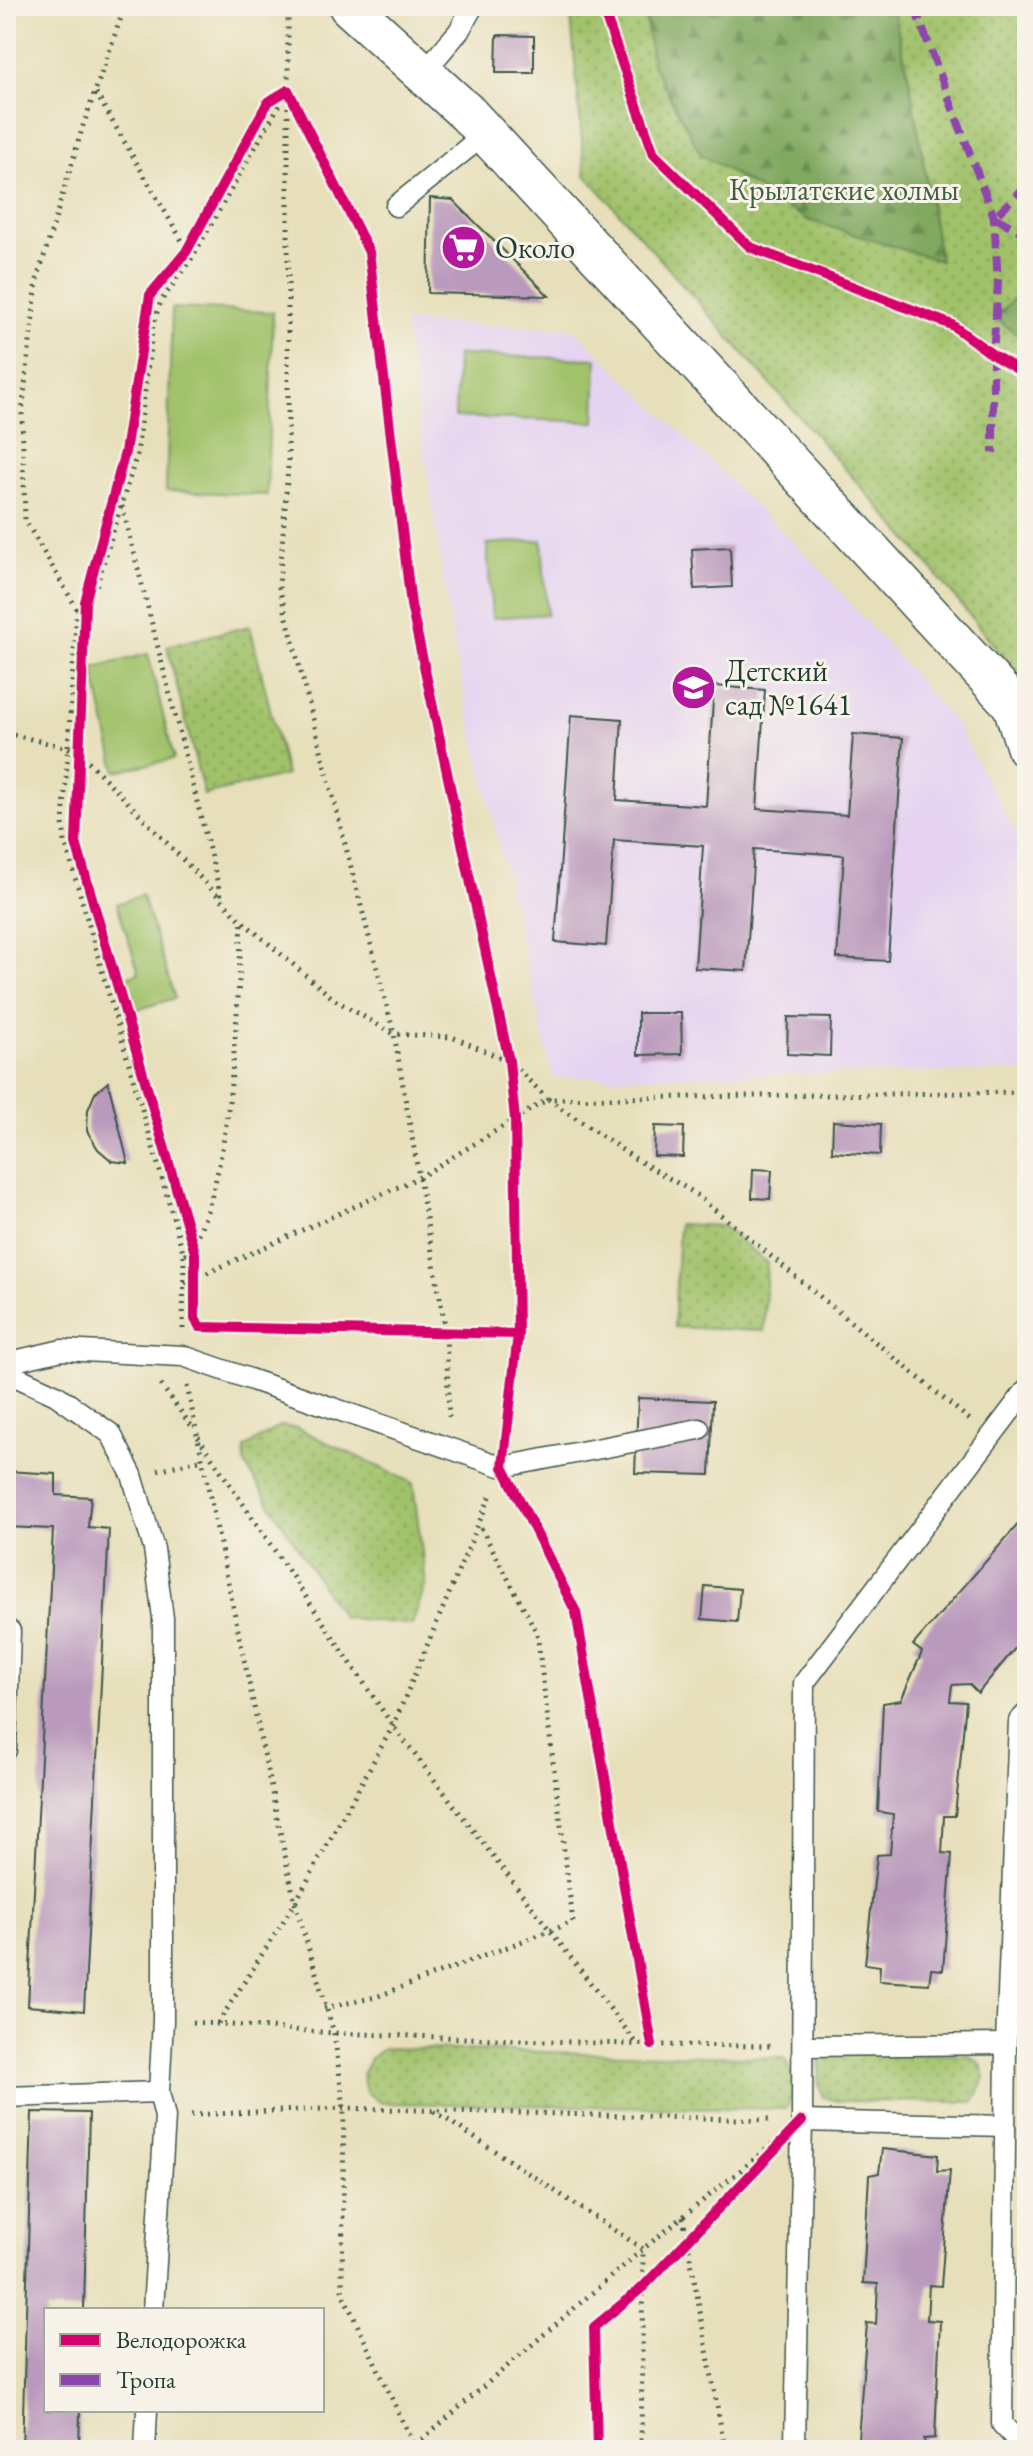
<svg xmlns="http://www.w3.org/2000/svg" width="1033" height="2456" font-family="'EB Garamond',serif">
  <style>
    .built { fill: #e5d3f1 }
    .green { fill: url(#green-dots); stroke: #60804f; stroke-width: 2 }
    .forest { fill: url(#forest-firs); stroke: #507249; stroke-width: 2 }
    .pitch { fill: #a1c26a; stroke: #60804f; stroke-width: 2 }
    .building { fill: #b999bc }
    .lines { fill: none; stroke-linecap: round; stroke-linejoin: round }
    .service-casing { stroke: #3d5548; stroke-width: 23 }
    .minor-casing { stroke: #3d5548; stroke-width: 43 }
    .path { stroke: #3d5548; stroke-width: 5; stroke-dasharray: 2 6; stroke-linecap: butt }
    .service { stroke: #fff; stroke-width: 20 }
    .minor { stroke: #fff; stroke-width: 40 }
    .quiet { stroke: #8e44ad; stroke-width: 8; stroke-dasharray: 16 8; stroke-linecap: butt }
    .cycleway-casing { stroke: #f7f3e8; stroke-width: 15 }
    .cycleway { stroke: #d6006c; stroke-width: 10 }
    .labels { text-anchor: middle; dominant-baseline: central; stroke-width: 6; stroke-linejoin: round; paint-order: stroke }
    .park-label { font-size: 30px; fill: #405e42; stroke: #f7f3e8 }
    .poi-label { font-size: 30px; fill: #1f3d34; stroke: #f7f3e8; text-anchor: start }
  </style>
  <defs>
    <pattern id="green-dots" width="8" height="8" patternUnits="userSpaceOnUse" patternTransform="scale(2)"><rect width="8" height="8" fill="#a1c26a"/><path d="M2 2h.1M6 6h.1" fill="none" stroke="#839f58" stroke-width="1.8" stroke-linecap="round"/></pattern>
    <pattern id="forest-firs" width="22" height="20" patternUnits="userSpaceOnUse" patternTransform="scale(2)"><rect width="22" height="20" fill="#80a85e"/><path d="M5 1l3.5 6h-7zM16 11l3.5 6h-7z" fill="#688a4e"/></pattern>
  </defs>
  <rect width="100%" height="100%" fill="#f7f3e8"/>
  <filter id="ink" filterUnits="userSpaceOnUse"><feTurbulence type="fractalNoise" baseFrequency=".0125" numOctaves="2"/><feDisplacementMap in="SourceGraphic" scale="16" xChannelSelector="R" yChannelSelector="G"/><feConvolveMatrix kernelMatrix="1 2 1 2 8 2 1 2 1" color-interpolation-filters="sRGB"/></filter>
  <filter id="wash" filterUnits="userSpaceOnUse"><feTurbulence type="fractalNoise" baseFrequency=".006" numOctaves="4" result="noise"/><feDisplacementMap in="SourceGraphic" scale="32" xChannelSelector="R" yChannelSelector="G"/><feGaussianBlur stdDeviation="1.8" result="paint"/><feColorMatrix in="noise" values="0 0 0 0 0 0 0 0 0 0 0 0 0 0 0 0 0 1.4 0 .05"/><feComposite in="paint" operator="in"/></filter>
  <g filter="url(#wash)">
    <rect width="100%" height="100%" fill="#e7dfba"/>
    <!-- built -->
    <g class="built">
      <polygon points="404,322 574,329 817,566 954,721 1017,834 1023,1071 553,1078 455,653"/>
      <polygon points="6,707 10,1320 6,1322"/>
    </g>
    <!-- green -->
    <g class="green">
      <polygon points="570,6 1027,6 1027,686 914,547 585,174"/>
      <polygon points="250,626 286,775 204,795 167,646"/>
      <polygon points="679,1224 722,1226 767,1263 764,1331 674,1327"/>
      <polygon points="279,1426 297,1428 413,1483 426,1584 412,1625 342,1617 244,1463 245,1448"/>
      <path d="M384 2048 785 2058C794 2075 797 2092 786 2109L381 2103 366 2092 362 2074 371 2058Z"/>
      <polygon points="833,2052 969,2055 981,2064 985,2078 974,2102 837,2101 823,2097 818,2081 820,2061"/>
    </g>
    <!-- forest -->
    <g class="forest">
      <polygon points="644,6 892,6 910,82 940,261 808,220 701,154 652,64"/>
      <polygon points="1027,284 1027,341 995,318"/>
    </g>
    <!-- pitch -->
    <g class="pitch">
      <polygon points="172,308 273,312 267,495 166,491"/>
      <polygon points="457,355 597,359 595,422 455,417"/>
      <polygon points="542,540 547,614 492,618 487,544"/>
      <polygon points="148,654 174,759 116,771 93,668"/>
      <polygon points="142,895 175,998 133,1011 123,978 139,973 117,904"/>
    </g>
    <g id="blocks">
      <!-- building -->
      <g class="building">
        <polygon points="497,35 534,36 534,73 496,73"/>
        <polygon points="430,198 453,200 549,296 428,293"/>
        <polygon points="730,547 732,587 694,589 692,549"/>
        <polygon points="714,686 765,690 757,809 847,815 853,734 903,738 888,961 837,958 844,855 754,849 746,971 695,968 703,846 614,840 606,946 555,942 571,715 622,719 617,800 706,806"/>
        <polygon points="638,1013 681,1013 682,1054 638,1055"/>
        <polygon points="788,1017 831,1018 830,1056 787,1054"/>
        <polygon points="108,1082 128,1163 112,1161 98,1149 87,1131 88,1110 95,1093"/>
        <polygon points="833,1121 881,1124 880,1155 832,1152"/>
        <polygon points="655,1126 684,1127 683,1157 654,1156"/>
        <polygon points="753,1169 772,1170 770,1199 752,1198"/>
        <polygon points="638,1398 713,1401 710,1475 635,1473"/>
        <polygon points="6,1471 56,1474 56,1495 91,1497 88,1527 109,1529 84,2011 28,2006 53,1529 6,1527"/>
        <polygon points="1027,1514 1027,1634 978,1693 969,1684 952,1685 950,1701 966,1702 955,1816 944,1816 942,1853 952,1854 943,1970 931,1969 929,1984 879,1981 880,1966 865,1964 877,1855 890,1854 893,1814 878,1812 883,1703 901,1700 922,1652 913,1645"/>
        <polygon points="705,1586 740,1589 737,1622 702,1619"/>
        <polygon points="32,2112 89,2113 84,2310 46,2310 46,2410 80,2410 79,2450 22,2450"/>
        <polygon points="882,2149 938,2155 937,2171 950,2170 941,2286 929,2285 927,2320 940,2321 935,2438 924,2439 925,2450 869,2450 870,2441 858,2439 867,2323 876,2324 878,2284 863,2283 869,2175 879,2173"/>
      </g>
    </g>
  </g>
  <g filter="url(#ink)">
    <use href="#blocks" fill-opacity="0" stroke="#3d5548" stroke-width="2"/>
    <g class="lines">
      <defs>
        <g id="service">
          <polyline points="424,72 459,31 473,6"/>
          <polyline points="396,206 485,134"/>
          <polyline points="6,1363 62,1350 183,1356 503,1467 699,1429"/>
          <polyline points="6,1372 56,1395 111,1434 132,1475 154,1549 163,1618 163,2021 159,2092 165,2117 153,2310"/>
          <polyline points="6,1631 10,1631 6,1750"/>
          <polyline points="803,2046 1006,2044"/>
          <polyline points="6,2097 159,2092"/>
          <polyline points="802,2121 1005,2126"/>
          <polyline points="145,2450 147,2410"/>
          <polyline points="801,2450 795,2442 802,2121 804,1683 1027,1389"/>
          <polyline points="1026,2450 1002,2424 1006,2044 1019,1721 1027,1713"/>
        </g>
        <polyline id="minor" points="349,6 467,113 1013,705 1027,748"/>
      </defs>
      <!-- service casing -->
      <use href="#service" class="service-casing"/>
      <!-- minor casing -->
      <use href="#minor" class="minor-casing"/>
      <!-- path -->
      <g class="path">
        <polyline points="288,91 288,467 279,587 394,1034 446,1332 449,1417"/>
        <polyline points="96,93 192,258"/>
        <polyline points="122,506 222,900"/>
        <polyline points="77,609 25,520 22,413 37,280 83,126 125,6"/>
        <polyline points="6,733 68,748 89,762 242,921 335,1000 394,1034 452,1037 509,1061 548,1099 1027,1092"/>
        <path d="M185 1254C232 1201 238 997 242 921"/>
        <polyline points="185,1283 420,1177 548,1099 634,1158 693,1192 970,1420"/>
        <polyline points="183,1329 184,1255 65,842 63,823 77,609 96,587 137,454 153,324 161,301 192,258 288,90 288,6"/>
        <polyline points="161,1385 193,1428"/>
        <polyline points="187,1386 295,1903 334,2033 344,2108 342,2292 416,2450"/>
        <polyline points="198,1437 393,1726 638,2045"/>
        <polyline points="158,1470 204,1459"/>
        <polyline points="324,2008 376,1997 573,1922 537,1633 479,1524"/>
        <polyline points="192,2022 334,2033 652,2045 774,2046"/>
        <polyline points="218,2023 295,1903 393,1726 492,1492"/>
        <polyline points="434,2111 643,2249 641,2450"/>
        <polyline points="191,2115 344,2108 773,2120"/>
        <polyline points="683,2217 725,2450"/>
        <polyline points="410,2450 643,2249 773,2144"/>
      </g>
      <!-- service -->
      <use href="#service" class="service"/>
      <!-- minor -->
      <use href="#minor" class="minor"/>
      <!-- quiet -->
      <g class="quiet">
        <polyline points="914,6 994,217 998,283 993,355 993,453"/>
        <polyline points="1027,185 994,217 1027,235"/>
      </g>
      <defs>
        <g id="cycleway">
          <polyline points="602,6 654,154 750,247 952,325 993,355 1027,375"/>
          <polyline points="518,1334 200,1327 195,1319 195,1253 76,843 85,602 125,452 150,295 186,252 268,102 288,90 369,252 411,605 509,1061 515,1119 518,1334 503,1467 576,1612 652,2045"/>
          <polyline points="597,2450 594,2327 643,2287 802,2121"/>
        </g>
      </defs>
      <!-- cycleway casing -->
      <use href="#cycleway" class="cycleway-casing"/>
      <!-- cycleway -->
      <use href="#cycleway" class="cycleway"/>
    </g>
  </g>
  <!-- icons -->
  <defs>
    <symbol id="supermarket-disc" viewBox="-11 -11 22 22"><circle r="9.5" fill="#b5179e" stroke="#f7f3e8"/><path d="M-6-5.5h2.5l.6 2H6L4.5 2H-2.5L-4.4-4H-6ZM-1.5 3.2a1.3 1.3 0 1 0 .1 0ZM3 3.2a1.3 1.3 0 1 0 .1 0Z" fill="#fff"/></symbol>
    <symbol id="school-disc" viewBox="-11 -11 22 22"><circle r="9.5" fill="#b5179e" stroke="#f7f3e8"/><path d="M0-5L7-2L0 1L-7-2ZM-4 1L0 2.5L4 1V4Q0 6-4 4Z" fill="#fff"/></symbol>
  </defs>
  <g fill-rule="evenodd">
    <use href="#supermarket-disc" x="438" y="222" width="51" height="51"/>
    <use href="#school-disc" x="668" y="662" width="51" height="51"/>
  </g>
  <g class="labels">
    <!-- park labels -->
    <g class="park-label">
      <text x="844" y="189">Крылатские холмы</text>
    </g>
    <!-- poi labels -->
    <g class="poi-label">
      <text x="495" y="247">Около</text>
      <text x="725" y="670">Детский<tspan x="725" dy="34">сад №1641</tspan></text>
    </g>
  </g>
  <!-- margin -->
  <rect width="1033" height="2456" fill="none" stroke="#f7f3e8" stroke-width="32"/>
  <!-- legend -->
  <rect x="44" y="2308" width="280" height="104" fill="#f7f3e8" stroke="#a1aaa0" stroke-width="2"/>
  <rect x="60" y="2334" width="40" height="12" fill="#d6006c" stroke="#a1aaa0" stroke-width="2"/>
  <text x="116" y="2348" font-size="24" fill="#1f3d34">Велодорожка</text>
  <rect x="60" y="2374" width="40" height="12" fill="#8e44ad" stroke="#a1aaa0" stroke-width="2"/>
  <text x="116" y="2388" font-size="24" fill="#1f3d34">Тропа</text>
</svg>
